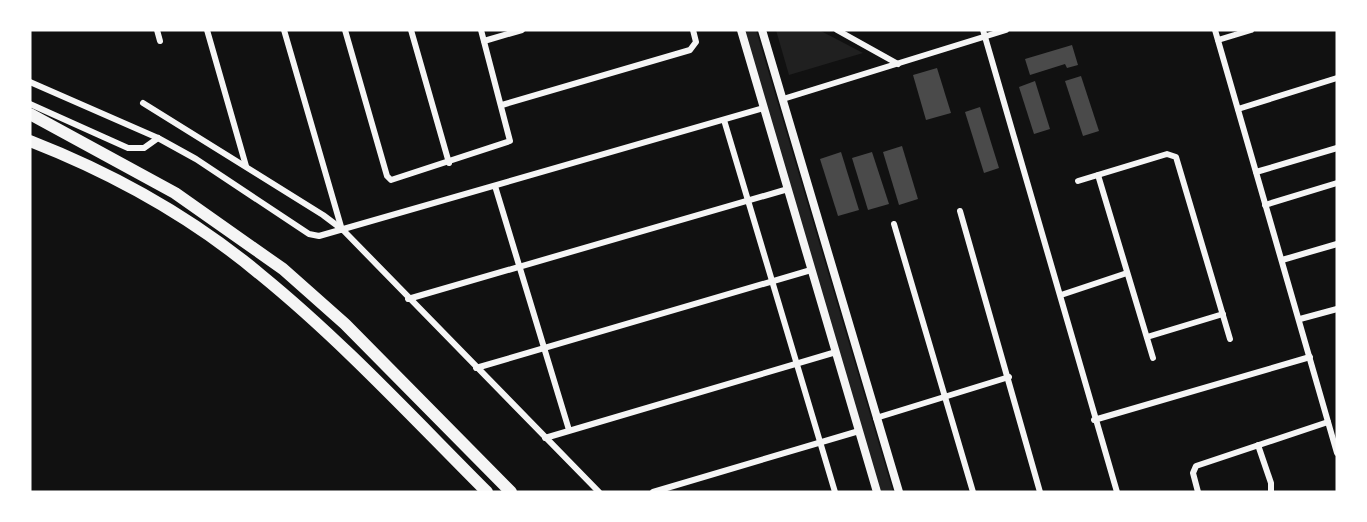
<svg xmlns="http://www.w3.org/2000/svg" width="1367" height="522" font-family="Barlow,sans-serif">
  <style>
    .green { fill: #202020 }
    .building { fill: #4a4a4a }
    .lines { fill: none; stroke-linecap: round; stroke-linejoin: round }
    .minor { stroke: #f5f5f5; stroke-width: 6 }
    .tertiary { stroke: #f5f5f5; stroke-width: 8 }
    .motorway { stroke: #f5f5f5; stroke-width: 12 }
  </style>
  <rect width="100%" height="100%" fill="#111"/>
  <!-- green -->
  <g class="green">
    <polygon points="743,30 756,30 893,492 880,492"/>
    <polygon points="776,30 819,30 863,53 789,75"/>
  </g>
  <!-- building -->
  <g class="building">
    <polygon points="1072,45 1078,65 1067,68 1065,64 1030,75 1025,59"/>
    <polygon points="937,68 951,113 926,120 913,75"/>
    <polygon points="1081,76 1099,131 1083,136 1065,81"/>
    <polygon points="1035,81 1050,129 1034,134 1019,87"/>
    <polygon points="980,107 999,168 984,173 965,112"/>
    <polygon points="902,146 918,199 899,205 883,152"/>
    <polygon points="841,152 859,210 838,216 820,159"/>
    <polygon points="872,152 889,204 868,210 852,158"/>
  </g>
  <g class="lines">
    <!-- minor -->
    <g class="minor">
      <polyline points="157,30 160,41"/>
      <polyline points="207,30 246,166"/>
      <polyline points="284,30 342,230"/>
      <polyline points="345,30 387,176 391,180 510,141 481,30"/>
      <polyline points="411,30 449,163"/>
      <polyline points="837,30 898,64"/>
      <polyline points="983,30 1117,492"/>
      <polyline points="1215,30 1337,453"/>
      <polyline points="1218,40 1251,30"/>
      <polyline points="484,41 522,30"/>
      <polyline points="30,82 158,138 196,159 309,234 319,236 764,108"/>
      <polyline points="783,99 1006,30"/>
      <polyline points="143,103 323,215 343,230 599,492"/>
      <polyline points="30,104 128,148 144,148 158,138"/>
      <polyline points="502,105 690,50 696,42 693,30"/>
      <polyline points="1238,109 1337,78"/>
      <polyline points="724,120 835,492"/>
      <polyline points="1256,172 1337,148"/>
      <polyline points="1098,175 1153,358"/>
      <polyline points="1078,181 1167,154 1176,157 1230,339"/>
      <polyline points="495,186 569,430"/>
      <polyline points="1265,205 1337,183"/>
      <polyline points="960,211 1040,492"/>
      <polyline points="894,224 973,492"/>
      <polyline points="1282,260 1337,244"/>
      <polyline points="1061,295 1127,273"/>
      <polyline points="408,299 788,189"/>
      <polyline points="1300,319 1337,309"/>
      <polyline points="1147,337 1223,314"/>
      <polyline points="476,368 811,270"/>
      <polyline points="876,418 1009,377"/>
      <polyline points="1094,420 1310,357"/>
      <polyline points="545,438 836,352"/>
      <polyline points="1258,445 1271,483 1271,492"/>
      <polyline points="653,492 859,431"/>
      <polyline points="1198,492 1193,473 1196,466 1328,422"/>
    </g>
    <!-- tertiary -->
    <g class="tertiary">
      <polyline points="741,30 877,492"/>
      <polyline points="762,30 899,492"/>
    </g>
    <!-- motorway -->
    <g class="motorway">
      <polyline points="30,114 175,193 283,269 345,324 511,492"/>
      <path d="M30 141C112 173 193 218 261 275 342 341 413 418 487 492"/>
    </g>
  </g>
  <!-- border -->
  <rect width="1367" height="522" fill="none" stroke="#ffffff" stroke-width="63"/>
</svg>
